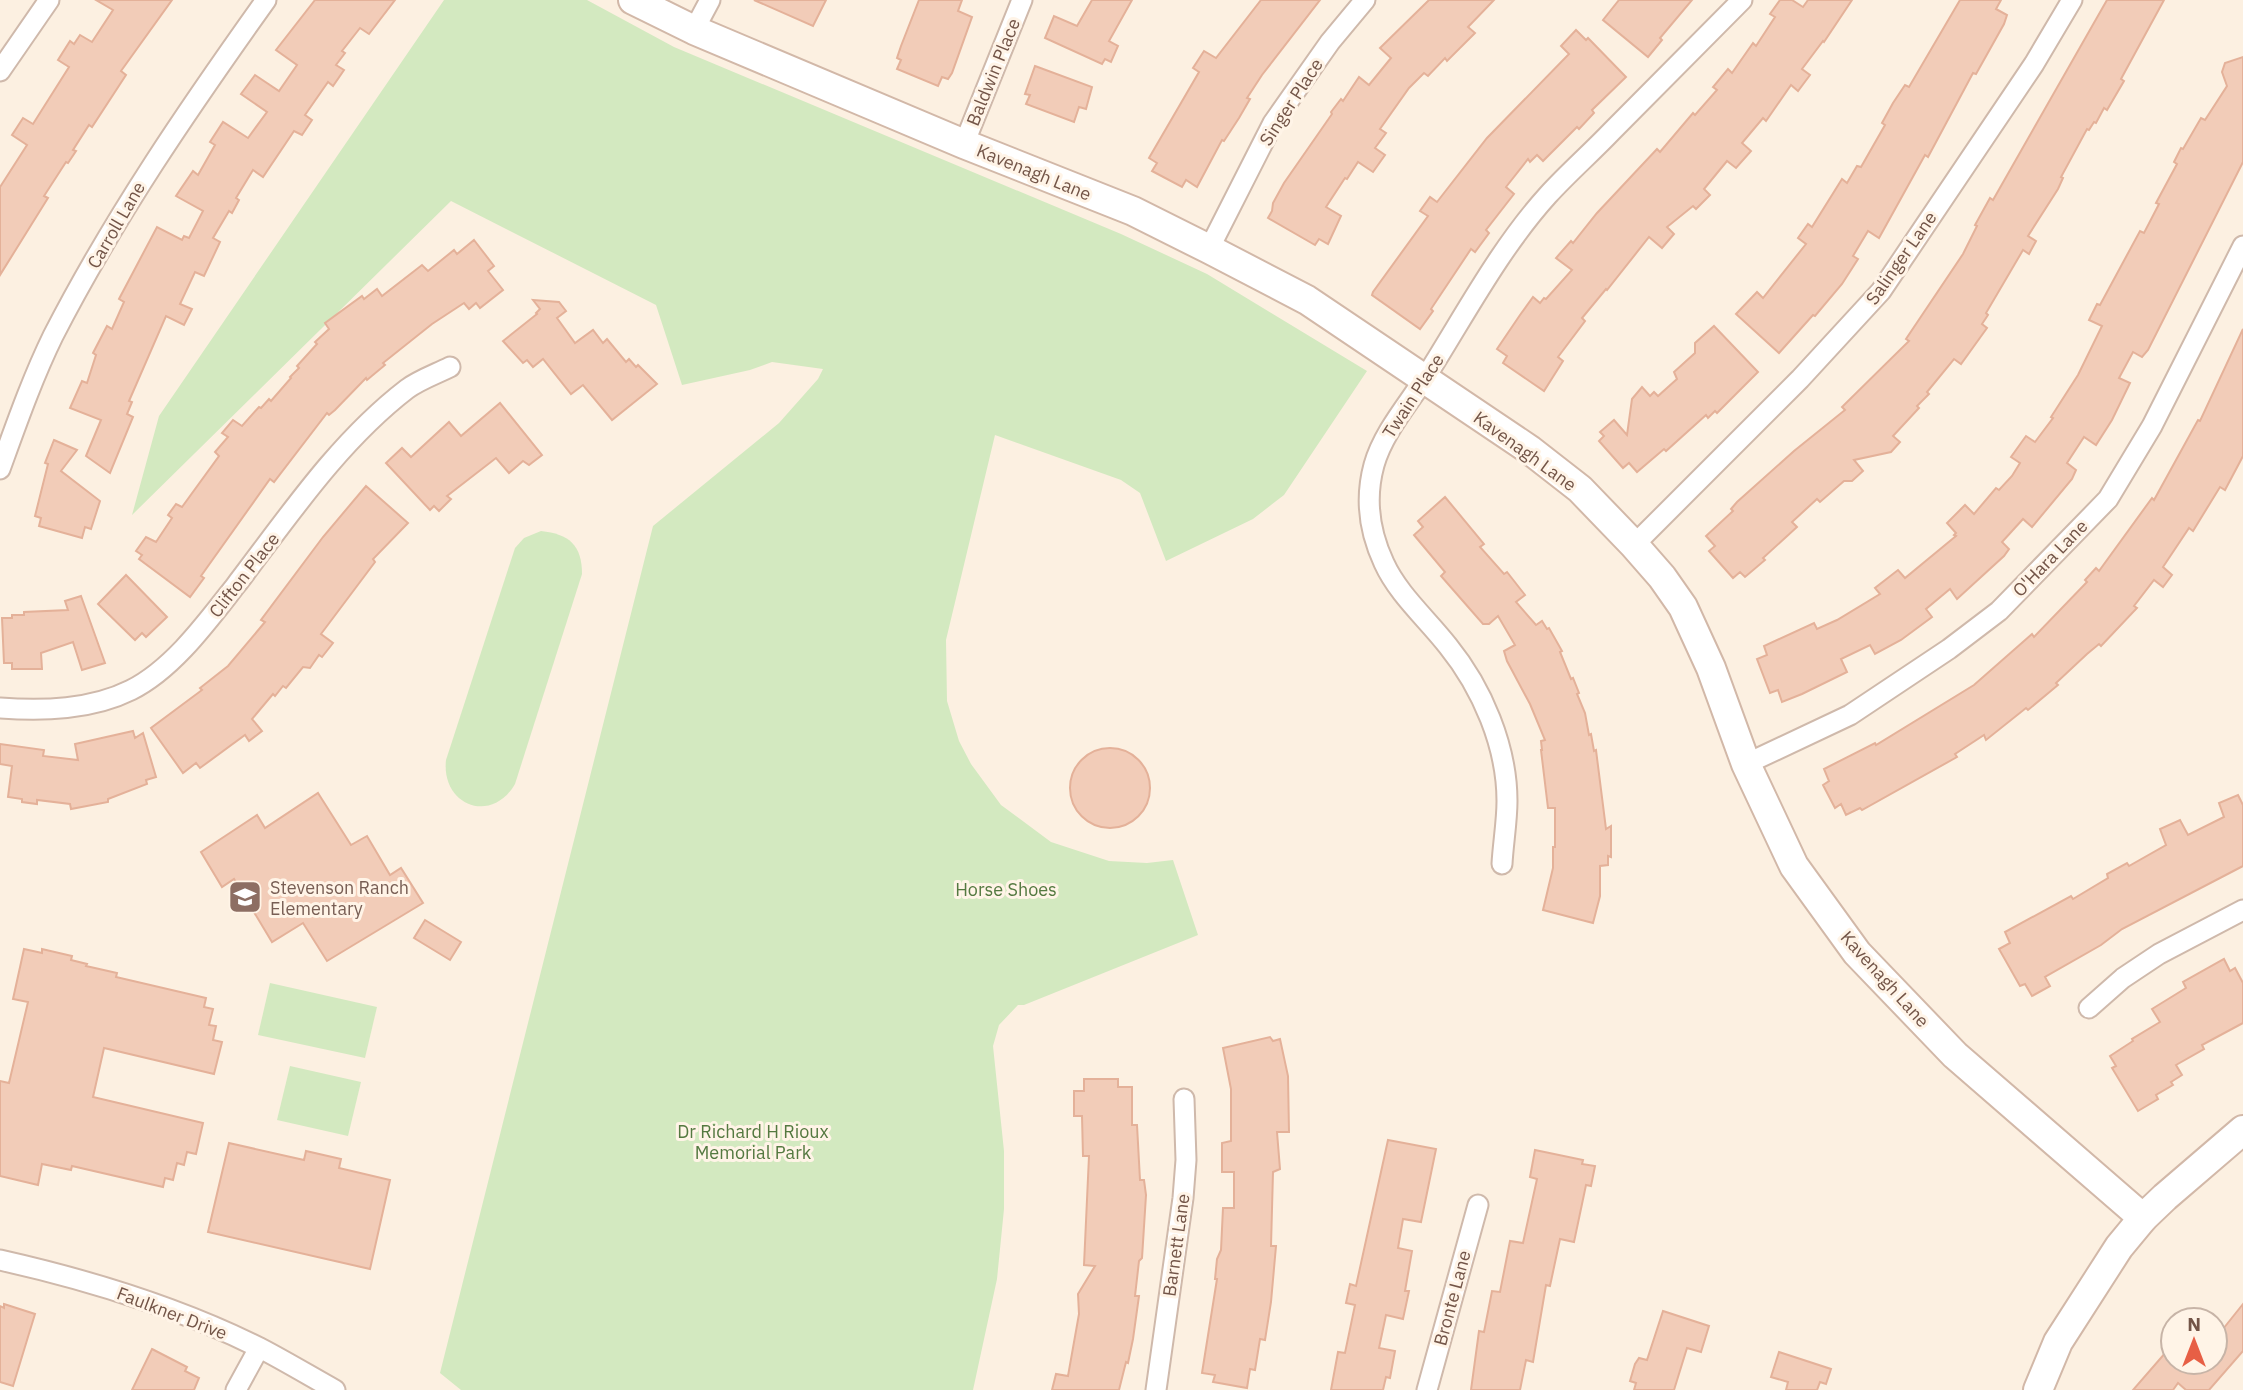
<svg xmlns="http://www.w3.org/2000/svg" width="2243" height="1390" font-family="'IBM Plex Sans',sans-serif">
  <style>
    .green { fill: #d3e9c0 }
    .building { fill: #f2ccb8; stroke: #e4b199; stroke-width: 2 }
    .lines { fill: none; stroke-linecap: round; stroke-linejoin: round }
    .minor-casing { stroke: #cfb9ab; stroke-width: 23 }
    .secondary-casing { stroke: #d2b8a8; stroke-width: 32 }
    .minor { stroke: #fff; stroke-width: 19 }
    .secondary { stroke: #fff; stroke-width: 28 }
    .labels { text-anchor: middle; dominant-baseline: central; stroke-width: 6; stroke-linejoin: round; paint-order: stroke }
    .street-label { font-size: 18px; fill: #735548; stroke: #fff4e7 }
    .education-label { font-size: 18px; fill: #785e54; stroke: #fff4e7; text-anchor: start }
    .park-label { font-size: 18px; fill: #547940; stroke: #fff4e7 }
  </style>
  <rect width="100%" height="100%" fill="#fcf0e1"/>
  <!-- green -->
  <g class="green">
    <polygon points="444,0 587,0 674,47 1121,234 1207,274 1367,371 1284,495 1253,519 1166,561 1140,493 1121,480 995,435 946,640 947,701 959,741 971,764 1001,805 1051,842 1109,861 1147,863 1173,860 1198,935 1024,1005 1018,1005 999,1025 993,1046 1004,1151 1004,1209 997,1279 973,1390 461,1390 440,1373 653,526 779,423 818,379 823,369 772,362 750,370 682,385 656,305 451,201 132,515 159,416"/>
    <path d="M541 531C569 534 582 545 582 574L515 784C491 825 441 805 446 760L515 548 524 538Z"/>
    <polygon points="270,983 377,1007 365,1058 258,1035"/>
    <polygon points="290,1066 361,1082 348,1136 277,1120"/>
  </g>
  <!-- building -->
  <g class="building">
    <polygon points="96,0 172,0 121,71 126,75 92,127 89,125 73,150 76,151 68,163 66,162 44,196 48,198 0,275 0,187 27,145 12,135 23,118 33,124 69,67 58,60 70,41 74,44 80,35 92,42 113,10"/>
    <polygon points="315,0 395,0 369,34 360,28 342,51 345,53 336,65 344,70 333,86 328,82 305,115 312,120 302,135 294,131 263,177 253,170 236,198 239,200 232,213 229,211 213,238 220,242 204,276 195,272 180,304 192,309 184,325 166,316 129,401 132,402 127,414 133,417 110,473 86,456 101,420 70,408 82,381 87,383 96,355 93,353 107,326 112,329 124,302 119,299 157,227 182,240 184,236 189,238 203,211 176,196 193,171 198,175 215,145 210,142 223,122 248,138 267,112 241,94 255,75 279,91 297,65 276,50"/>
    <polygon points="754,0 826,0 813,26"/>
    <polygon points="919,0 962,0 958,11 972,17 952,73 948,79 942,77 938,86 897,69 901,60 897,58 901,46"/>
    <polygon points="1092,0 1132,0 1109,41 1118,46 1111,62 1105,59 1102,64 1045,38 1054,16 1077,26"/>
    <polygon points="1261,0 1320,0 1262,75 1247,98 1250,99 1239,118 1224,141 1222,140 1197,187 1186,180 1182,187 1152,171 1157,163 1149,158 1199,72 1193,68 1204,51 1216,58"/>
    <polygon points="1429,0 1494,0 1468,27 1475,33 1447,61 1445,58 1428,76 1424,73 1409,88 1380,129 1386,133 1375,148 1385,155 1373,172 1358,162 1347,179 1345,178 1326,207 1341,216 1328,244 1319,239 1315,245 1268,218 1272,211 1273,203 1284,183 1332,114 1331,112 1341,99 1343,101 1359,77 1369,85 1391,58 1380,48"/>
    <polygon points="1619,0 1692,0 1660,38 1662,40 1648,57 1603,20"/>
    <polygon points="1780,0 1792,0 1803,7 1808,0 1852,0 1824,42 1823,41 1802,69 1810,75 1798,91 1791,85 1766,121 1763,118 1742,143 1751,151 1736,168 1727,161 1704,189 1710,195 1696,209 1693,206 1667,227 1674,234 1662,248 1649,237 1607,290 1606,289 1582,318 1585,321 1558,357 1563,361 1544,391 1503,363 1507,356 1497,349 1520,315 1533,297 1540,303 1544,298 1546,299 1572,270 1556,258 1571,241 1573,243 1597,213 1657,149 1660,152 1693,113 1695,115 1717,90 1713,87 1728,69 1732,73 1753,43 1756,46 1775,17 1770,14"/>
    <polygon points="1960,0 2001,0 1996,9 2007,15 2004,24 1976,74 1973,73 1928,157 1925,155 1879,238 1868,231 1853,256 1858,259 1842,284 1815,316 1813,315 1779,353 1736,314 1757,292 1763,298 1806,244 1798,238 1808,224 1812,227 1842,179 1847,183 1857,166 1861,167 1885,125 1882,123 1893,103 1905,85 1909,87"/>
    <polygon points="2107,0 2164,0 2121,79 2124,81 2107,110 2104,108 2096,123 2094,122 2089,130 2087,129 2061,177 2063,178 2058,189 2028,236 2036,241 2029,254 2023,250 1986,313 1988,315 1982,324 1987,328 1961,364 1954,359 1927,392 1929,394 1917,406 1919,408 1893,436 1900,442 1891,452 1854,460 1863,471 1852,481 1844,481 1820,502 1817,499 1792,522 1797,527 1763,558 1765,560 1745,577 1740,572 1733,578 1709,551 1715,546 1706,536 1733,511 1731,509 1737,502 1794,451 1845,410 1842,407 1909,341 1906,339 1963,254 1977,226 1975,225 1990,198 1993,200"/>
    <polygon points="1576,30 1586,40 1588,38 1626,77 1592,110 1594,113 1579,129 1577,127 1543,161 1537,155 1530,162 1528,159 1506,187 1514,194 1486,230 1489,233 1475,252 1471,249 1431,309 1433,311 1420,329 1372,295 1373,292 1428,216 1420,211 1430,197 1437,202 1487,138 1569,54 1561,46"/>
    <polygon points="2243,57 2243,162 2148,350 2142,357 2133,352 2119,378 2130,383 2112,420 2096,445 2084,437 2067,463 2076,470 2072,479 2032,527 2023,519 2002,542 2009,549 2004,556 1957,599 1950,589 1926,609 1932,617 1901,640 1875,654 1870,645 1841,659 1847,672 1802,694 1782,702 1778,690 1770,693 1757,659 1767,655 1764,646 1814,623 1817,629 1837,620 1880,594 1875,588 1898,570 1905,578 1956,536 1954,535 1956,533 1947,523 1965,505 1974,514 1996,488 1999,490 2012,476 2020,463 2011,457 2026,436 2035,442 2053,418 2051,417 2078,375 2102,326 2089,320 2097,304 2100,305 2140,231 2144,233 2159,204 2156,203 2177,164 2174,162 2181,148 2183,149 2201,118 2205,120 2227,86 2222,72 2225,63"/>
    <polygon points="1035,66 1092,87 1086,109 1079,107 1074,122 1026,104 1030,95 1025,94"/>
    <polygon points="474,240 494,266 488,271 503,290 480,308 476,303 469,309 464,303 432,324 383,363 385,365 367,380 366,378 335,410 329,415 327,413 274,482 270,479 201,576 204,578 190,597 139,559 142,555 136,551 146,537 156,542 172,518 168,515 176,504 182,507 219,456 215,452 228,437 222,433 233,420 242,426 259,407 261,408 269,399 271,401 291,378 290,377 299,368 297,366 317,344 315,342 329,329 325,323 362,296 364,299 377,289 382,296 422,265 428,271 454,250 457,254"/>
    <polygon points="533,300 559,302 566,311 557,318 575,343 593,330 603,343 607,339 626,362 629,359 636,367 638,365 657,384 612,420 583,385 571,394 543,359 533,367 527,360 523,363 503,341 537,314 536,313 540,309"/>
    <polygon points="1714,326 1758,372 1717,413 1715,411 1708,418 1706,415 1666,451 1664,449 1637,472 1629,463 1623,468 1599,441 1604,436 1600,432 1614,420 1627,435 1632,399 1642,387 1650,396 1654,392 1658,396 1677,379 1674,372 1695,353 1695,343"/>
    <polygon points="2243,329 2243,456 2225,490 2220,487 2193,531 2189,528 2163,567 2172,575 2163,587 2154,580 2134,606 2137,608 2101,646 2099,644 2087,654 2056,683 2058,685 2028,710 2026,708 1986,740 1984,735 1955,754 1957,757 1862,810 1860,808 1846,815 1841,804 1835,808 1823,785 1829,781 1824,769 1875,743 1876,745 1974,685 2032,634 2034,637 2087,582 2085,580 2096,568 2099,571 2152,498 2154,500 2198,420 2200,421"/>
    <polygon points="500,403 542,455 529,465 523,461 509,473 496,458 447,496 451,499 439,511 434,506 430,510 386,463 402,448 411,457 449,422 461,436"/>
    <polygon points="54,440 77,450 61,471 100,501 91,529 85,527 82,538 39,526 41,518 35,516 48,464 45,463"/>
    <polygon points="366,486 408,523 373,559 375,562 321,634 333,643 322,657 319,655 310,668 303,667 286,688 283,686 275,696 273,694 252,719 262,731 249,741 245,735 200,768 196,763 183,773 151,728 202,690 200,688 228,666 265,622 261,620 323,537"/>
    <polygon points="1445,497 1484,544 1480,547 1504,574 1507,572 1525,595 1516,602 1536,625 1542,621 1547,629 1549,628 1562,651 1560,652 1571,679 1573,678 1579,693 1577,694 1585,713 1589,735 1591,734 1594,751 1596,750 1606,829 1611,826 1611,857 1608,856 1608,865 1600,866 1600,896 1593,923 1543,910 1553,868 1553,847 1555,847 1555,808 1548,808 1541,750 1542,750 1541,741 1545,740 1530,704 1507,661 1504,651 1515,645 1498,616 1489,624 1483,624 1441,576 1445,572 1414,535 1423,527 1418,521"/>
    <polygon points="126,575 167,617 146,637 142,633 135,640 98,604"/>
    <polygon points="81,596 105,663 82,670 73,642 41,653 42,669 12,669 12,663 4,663 2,618 12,618 12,615 24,615 24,612 68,610 65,601"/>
    <polygon points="133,731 135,738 143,733 156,777 146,780 147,784 108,799 108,802 71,809 70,804 37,800 37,804 22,802 22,799 8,797 12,766 0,764 0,744 44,750 43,756 78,760 75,744"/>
    <circle cx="1110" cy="788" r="40"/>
    <polygon points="318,793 351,845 367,836 390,875 401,868 423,903 327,961 303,923 272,942 234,879 222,887 201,852 257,815 265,828"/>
    <polygon points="2238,795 2243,805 2243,866 2122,929 2101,945 2045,977 2050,986 2032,996 2025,984 2020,986 1999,949 2010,943 2005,932 2071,896 2073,899 2108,878 2107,874 2127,863 2129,866 2166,845 2160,829 2180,820 2188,835 2224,817 2219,803"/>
    <polygon points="425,920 461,942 450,960 414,938"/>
    <polygon points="24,949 42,953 42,949 72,956 71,960 87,964 86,966 117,973 116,977 206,998 204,1007 213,1009 209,1025 216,1026 213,1040 222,1042 214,1074 104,1048 93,1097 203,1123 196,1154 187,1152 184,1165 177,1163 173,1180 165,1178 163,1187 72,1166 71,1170 42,1164 38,1185 0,1176 0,1081 9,1083 28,1002 13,999"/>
    <polygon points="2224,959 2230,971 2235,968 2243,983 2243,1023 2202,1045 2204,1049 2176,1065 2182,1075 2171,1082 2173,1085 2156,1095 2158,1099 2138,1111 2112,1068 2116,1066 2110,1056 2133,1041 2132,1039 2160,1022 2152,1009 2186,988 2183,982"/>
    <polygon points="1270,1037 1273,1041 1280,1039 1288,1076 1289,1132 1277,1132 1280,1169 1273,1172 1271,1246 1276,1246 1271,1302 1265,1340 1260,1339 1255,1370 1250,1369 1247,1388 1213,1382 1215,1375 1202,1373 1217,1279 1215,1279 1217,1259 1221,1250 1223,1208 1234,1208 1234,1172 1222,1172 1222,1143 1231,1141 1231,1089 1223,1048"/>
    <polygon points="1084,1079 1118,1079 1118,1087 1132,1087 1132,1125 1137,1125 1140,1180 1144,1180 1146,1195 1142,1258 1139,1261 1135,1296 1139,1296 1133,1339 1128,1363 1126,1362 1119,1390 1052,1390 1056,1374 1068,1376 1079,1314 1078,1294 1095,1266 1084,1265 1089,1156 1083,1156 1082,1116 1074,1116 1074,1091 1084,1091"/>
    <polygon points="1388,1140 1436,1149 1421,1222 1403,1219 1398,1248 1412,1251 1405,1291 1409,1291 1403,1319 1386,1315 1379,1348 1395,1351 1390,1378 1386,1377 1383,1390 1331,1390 1338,1352 1345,1353 1355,1305 1346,1303 1350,1284 1356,1286"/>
    <polygon points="229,1143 304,1160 306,1151 341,1159 339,1168 390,1180 370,1269 208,1232"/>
    <polygon points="1535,1150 1583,1160 1582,1164 1595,1166 1591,1186 1586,1185 1574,1242 1560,1239 1550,1286 1546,1285 1533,1362 1526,1360 1520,1390 1471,1390 1479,1331 1484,1332 1492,1291 1500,1292 1510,1241 1523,1243 1537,1179 1530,1177"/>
    <polygon points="4,1304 35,1314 13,1386 0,1382 0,1306 4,1308"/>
    <polygon points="2243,1304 2243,1351 2209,1390 2186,1390 2178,1383 2173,1390 2133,1390 2173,1344 2173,1362 2215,1362 2215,1339"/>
    <polygon points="1663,1311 1709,1326 1701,1352 1687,1348 1674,1390 1634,1390 1636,1383 1630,1381 1635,1364 1639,1358 1647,1360"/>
    <polygon points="152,1349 187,1367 185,1371 199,1378 194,1390 132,1390"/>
    <polygon points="1779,1352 1831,1369 1826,1384 1820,1382 1817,1390 1786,1390 1788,1382 1771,1377"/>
  </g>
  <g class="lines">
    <defs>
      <g id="minor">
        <polyline points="694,30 710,0"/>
        <polyline points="0,71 49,0"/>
        <polyline points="964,144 1022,0"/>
        <polyline points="1209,249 1273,123 1330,42 1365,0"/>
        <path d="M0 469C16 425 32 379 53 336 114 217 189 108 266 0"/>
        <polyline points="1634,545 1800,379 1881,291 2034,64 2072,0"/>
        <path d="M0 708C43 711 91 710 131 690 173 669 207 622 236 585 288 517 338 442 407 389 419 380 436 374 450 367"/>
        <polyline points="1746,764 1850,715 1949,649 1999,611 2108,499 2152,426 2243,246"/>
        <path d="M1502 864C1503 844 1507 822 1507 801 1507 746 1482 688 1448 646 1427 619 1398 594 1384 563 1369 531 1365 498 1374 465 1384 430 1412 400 1430 370 1467 311 1501 247 1548 195 1568 173 1591 153 1612 131 1655 88 1698 44 1742 0"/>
        <polyline points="2089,1008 2123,978 2159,954 2243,910"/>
        <path d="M0 1260C89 1280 178 1307 260 1348 285 1361 310 1376 335 1390"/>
        <polyline points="236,1390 259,1348"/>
        <polyline points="1156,1390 1183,1198 1186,1160 1184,1099"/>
        <polyline points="1427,1390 1478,1205"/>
      </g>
      <g id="secondary">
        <polyline points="633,0 694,30 964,144 1133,211 1209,249 1307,300 1530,450 1580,489 1634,545 1662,577 1683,607 1711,668 1746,764 1794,866 1857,953 1955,1055 2143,1218"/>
        <polyline points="2038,1390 2058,1342 2119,1247 2143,1218 2165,1197 2243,1130"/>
      </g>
    </defs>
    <!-- minor casing -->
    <use href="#minor" class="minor-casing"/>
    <!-- secondary casing -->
    <use href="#secondary" class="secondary-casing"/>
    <!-- minor -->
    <use href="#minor" class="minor"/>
    <!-- secondary -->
    <use href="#secondary" class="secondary"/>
  </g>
  <!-- icons -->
  <defs>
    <symbol id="school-square" viewBox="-11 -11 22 22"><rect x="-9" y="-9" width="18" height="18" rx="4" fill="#8d6e63" stroke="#fff4e7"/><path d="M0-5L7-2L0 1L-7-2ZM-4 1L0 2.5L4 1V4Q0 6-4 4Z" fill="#fff"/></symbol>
  </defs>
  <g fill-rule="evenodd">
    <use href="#school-square" x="226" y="878" width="38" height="38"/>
  </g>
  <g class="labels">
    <!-- street labels -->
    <g class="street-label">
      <text transform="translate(993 72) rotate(-68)">Baldwin Place</text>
      <text transform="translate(1291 102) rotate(-57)">Singer Place</text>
      <text transform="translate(1034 172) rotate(22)">Kavenagh Lane</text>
      <text transform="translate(116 225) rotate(-60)">Carroll Lane</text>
      <text transform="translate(1901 258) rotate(-55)">Salinger Lane</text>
      <text transform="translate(1413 396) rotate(-57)">Twain Place</text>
      <text transform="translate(1525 451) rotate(36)">Kavenagh Lane</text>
      <text transform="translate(2050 558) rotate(-46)">O'Hara Lane</text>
      <text transform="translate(244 575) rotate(-52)">Clifton Place</text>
      <text transform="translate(1885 979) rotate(48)">Kavenagh Lane</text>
      <text transform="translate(1176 1245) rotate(-82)">Barnett Lane</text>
      <text transform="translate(1452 1298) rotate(-75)">Bronte Lane</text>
      <text transform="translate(172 1313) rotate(21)">Faulkner Drive</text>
    </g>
    <!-- education labels -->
    <g class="education-label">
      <text x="270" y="887">Stevenson Ranch<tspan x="270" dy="21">Elementary</tspan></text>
    </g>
    <!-- park labels -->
    <g class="park-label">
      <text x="1006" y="889">Horse Shoes</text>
      <text x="753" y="1131">Dr Richard H Rioux<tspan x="753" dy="21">Memorial Park</tspan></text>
    </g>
  </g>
  <!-- north arrow -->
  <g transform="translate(2194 1341)"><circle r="33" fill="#fff4e7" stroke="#c7b4a7" stroke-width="2"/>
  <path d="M0-5L12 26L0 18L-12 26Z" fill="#e75f45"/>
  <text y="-10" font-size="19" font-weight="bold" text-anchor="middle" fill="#735548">N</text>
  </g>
</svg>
